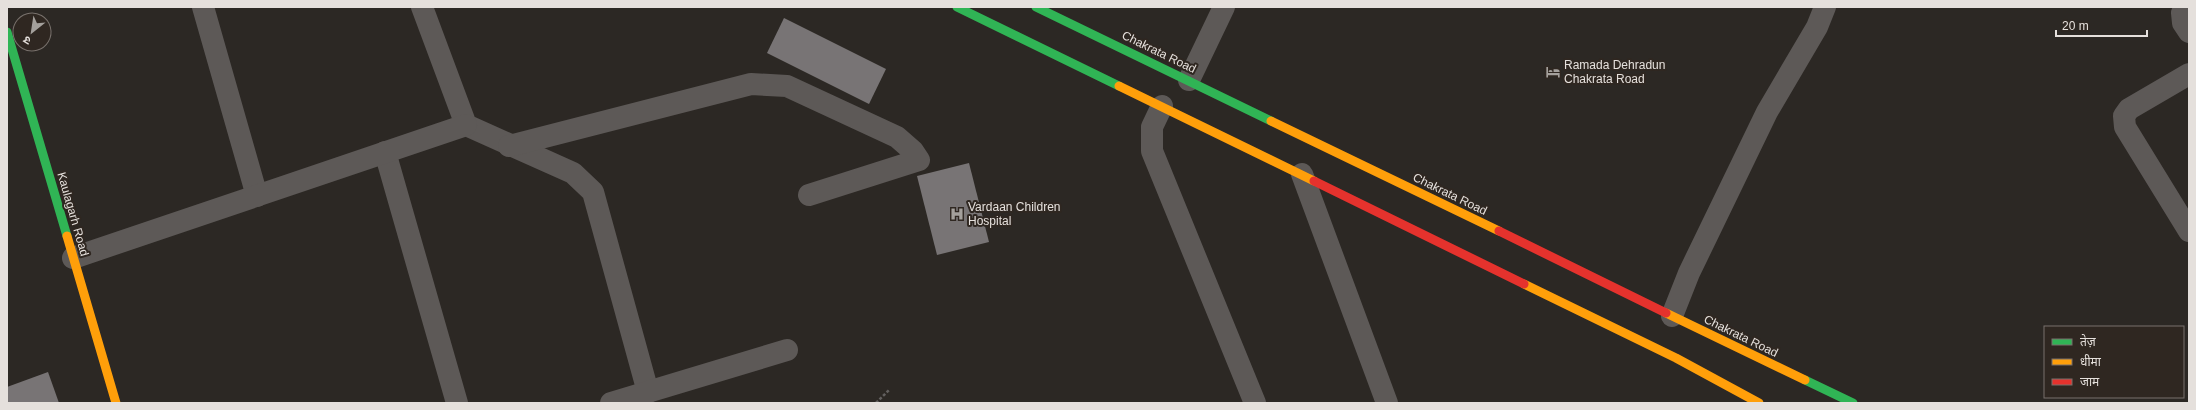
<svg xmlns="http://www.w3.org/2000/svg" width="2196" height="410" font-family="Helvetica,'Noto Sans Devanagari',sans-serif">
  <style>
    .building { fill: #787475 }
    .lines { fill: none; stroke-linecap: round; stroke-linejoin: round }
    .path { stroke: #63605f; stroke-width: 2.5; stroke-dasharray: 3 2; stroke-linecap: butt }
    .street { stroke: #5d5957; stroke-width: 22 }
    .fast { stroke: #30b455; stroke-width: 9 }
    .slow { stroke: #ff9f0a; stroke-width: 9 }
    .jam { stroke: #e5322d; stroke-width: 9 }
    .labels { text-anchor: middle; dominant-baseline: central; stroke-width: 4; stroke-linejoin: round; paint-order: stroke }
    .street-label { font-size: 12px; fill: #e5e0dc; stroke: #2f2721 }
    .poi-label { font-size: 12px; fill: #e5e0dc; stroke: #2f2721; text-anchor: start }
  </style>
  <rect width="100%" height="100%" fill="#2c2824"/>
  <!-- building -->
  <g class="building">
    <polygon points="784,18 886,69 869,104 767,53"/>
    <polygon points="969,163 989,242 937,255 917,176"/>
    <polygon points="48,372 59,403 7,403 7,387"/>
  </g>
  <g class="lines">
    <!-- path -->
    <polyline class="path" points="876,403 890,389"/>
    <!-- street -->
    <g class="street">
      <polyline points="203,7 257,196"/>
      <polyline points="422,7 466,125 573,173 593,192 648,392"/>
      <polyline points="2189,7 2182,13 2183,23 2189,32"/>
      <polyline points="2189,74 2129,109 2124,116 2125,127 2189,231"/>
      <polyline points="1189,80 1224,7"/>
      <polyline points="1162,106 1152,127 1152,151 1255,403"/>
      <polyline points="509,146 751,84 787,86 897,137 913,151 919,160 809,195"/>
      <polyline points="385,152 457,403"/>
      <polyline points="1302,174 1387,403"/>
      <polyline points="73,258 466,125"/>
      <polyline points="1672,316 1689,273 1767,112 1817,27 1825,7"/>
      <polyline points="611,403 787,350"/>
    </g>
    <!-- fast -->
    <g class="fast">
      <polyline points="957,7 1119,86"/>
      <polyline points="1036,7 1271,121"/>
      <polyline points="7,32 67,236"/>
      <polyline points="1805,380 1853,403"/>
    </g>
    <!-- slow -->
    <g class="slow">
      <polyline points="1119,86 1314,181"/>
      <polyline points="1271,121 1499,231"/>
      <polyline points="67,236 116,403"/>
      <polyline points="1524,284 1676,358 1759,403"/>
      <polyline points="1666,313 1805,380"/>
    </g>
    <!-- jam -->
    <g class="jam">
      <polyline points="1314,181 1524,284"/>
      <polyline points="1499,231 1666,313"/>
    </g>
  </g>
  <!-- icons -->
  <defs>
    <symbol id="hotel-bare" viewBox="-9 -9 18 18"><path d="M-6-4.5h1.5V1H6V5H4.5V3h-9V5H-6ZM-4 0a1.8 1.8 0 1 1 3.6 0ZM.5 0V-2.5h3Q6-2.5 6 0Z" fill="#a4a09c" stroke="#2f2721" stroke-width="2.5" paint-order="stroke"/></symbol>
    <symbol id="hospital-bare" viewBox="-9 -9 18 18"><path d="M-5-5h3v3.5h4V-5h3V5h-3V1.5h-4V5h-3Z" fill="#a4a09c" stroke="#2f2721" stroke-width="2.5" paint-order="stroke"/></symbol>
  </defs>
  <g fill-rule="evenodd">
    <use href="#hotel-bare" x="1543" y="62" width="20" height="20"/>
    <use href="#hospital-bare" x="947" y="204" width="20" height="20"/>
  </g>
  <g class="labels">
    <!-- street labels -->
    <g class="street-label">
      <text transform="translate(1159 52) rotate(26)">Chakrata Road</text>
      <text transform="translate(1450 194) rotate(26)">Chakrata Road</text>
      <text transform="translate(73 214) rotate(74)">Kaulagarh Road</text>
      <text transform="translate(1741 336) rotate(26)">Chakrata Road</text>
    </g>
    <!-- poi labels -->
    <g class="poi-label">
      <text x="1564" y="65">Ramada Dehradun<tspan x="1564" dy="14">Chakrata Road</tspan></text>
      <text x="968" y="207">Vardaan Children<tspan x="968" dy="14">Hospital</tspan></text>
    </g>
  </g>
  <!-- border -->
  <rect width="2196" height="410" fill="none" stroke="#e5e0dc" stroke-width="16"/>
  <!-- legend -->
  <rect x="2044" y="326" width="140" height="72" fill="#2f2721" stroke="#78716c"/>
  <rect x="2052" y="339" width="20" height="6" fill="#30b455" stroke="#78716c"/>
  <text x="2080" y="346" font-size="12" fill="#e5e0dc">तेज़</text>
  <rect x="2052" y="359" width="20" height="6" fill="#ff9f0a" stroke="#78716c"/>
  <text x="2080" y="366" font-size="12" fill="#e5e0dc">धीमा</text>
  <rect x="2052" y="379" width="20" height="6" fill="#e5322d" stroke="#78716c"/>
  <text x="2080" y="386" font-size="12" fill="#e5e0dc">जाम</text>
  <!-- north arrow -->
  <g transform="translate(32 32) rotate(210)"><circle r="19" fill="#2f2721" stroke="#78716c"/>
  <path d="M0-3L7 15L0 10L-7 15Z" fill="#a4a09c"/>
  <text y="-6" font-size="11" font-weight="bold" text-anchor="middle" fill="#e5e0dc">उ</text>
  </g>
  <!-- scale -->
  <path d="M2056 30v6h91v-6" fill="none" stroke="#e5e0dc" stroke-width="2"/>
  <text x="2062" y="30" font-size="12" fill="#e5e0dc" stroke="#2f2721" stroke-width="3" paint-order="stroke">20 m</text>
</svg>
